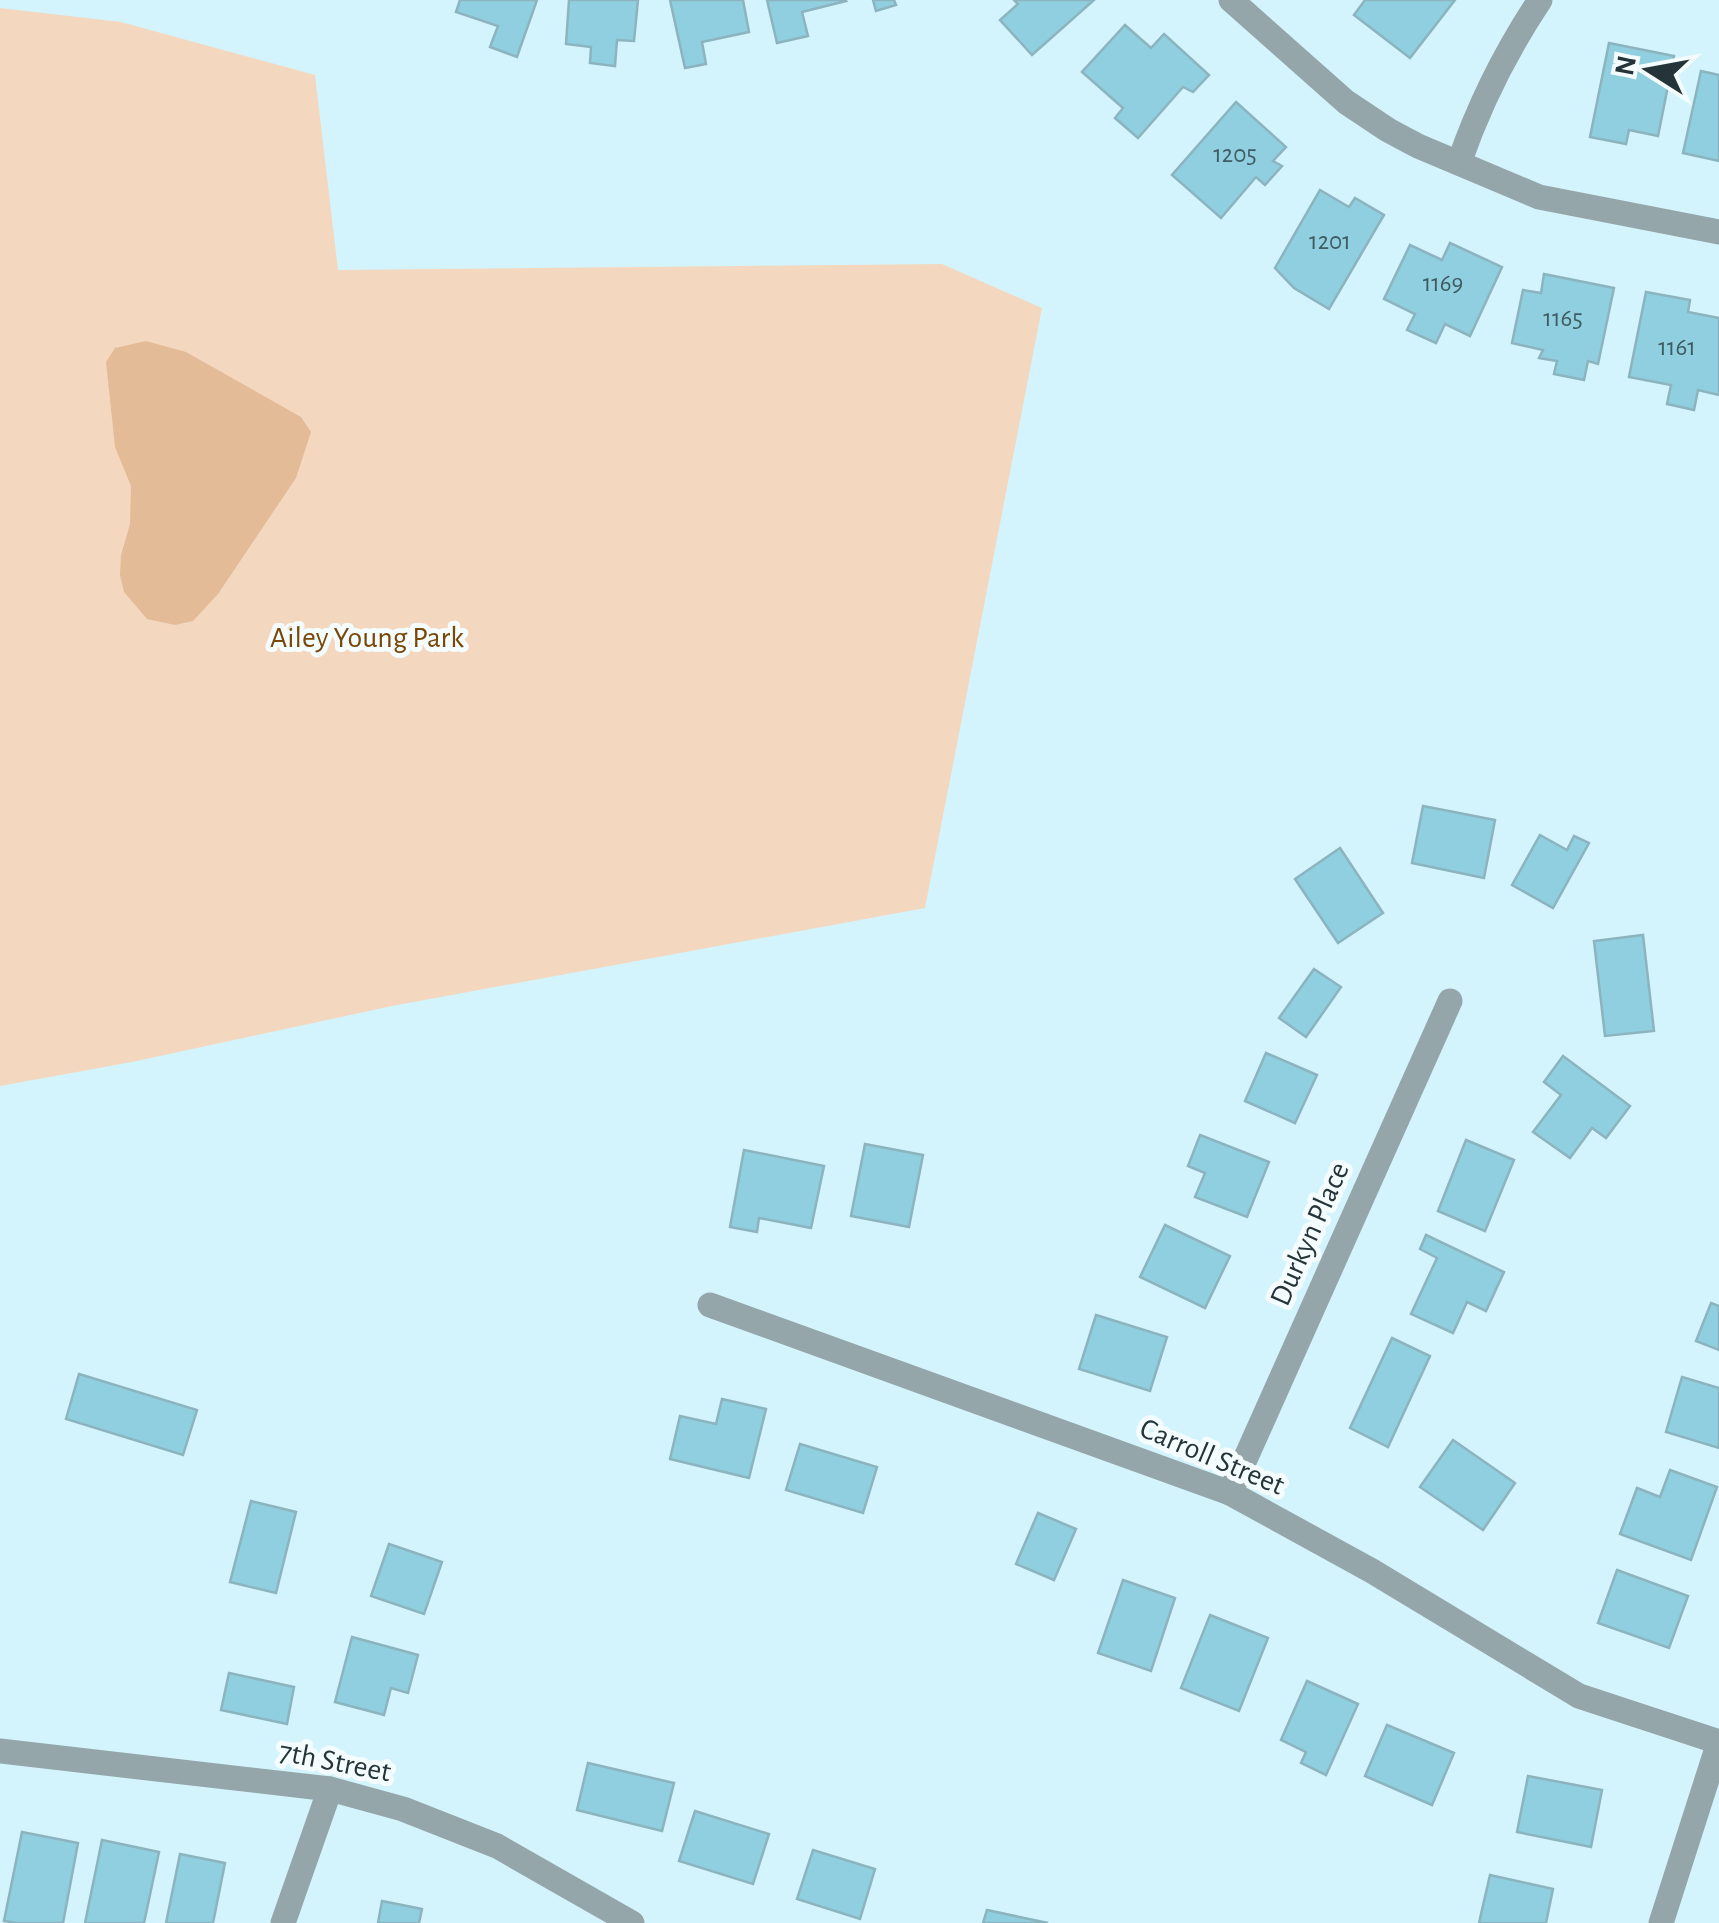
<svg xmlns="http://www.w3.org/2000/svg" width="1719" height="1923" font-family="'Alegreya Sans',sans-serif">
  <style>
    .green { fill: #f3d8bf }
    .water { fill: #e3bb96 }
    .building { fill: #90cfdf; stroke: #8cb4be; stroke-width: 2.5 }
    .lines { fill: none; stroke-linecap: round; stroke-linejoin: round }
    .minor { stroke: #95a6aa; stroke-width: 25 }
    .labels { text-anchor: middle; dominant-baseline: central; stroke-width: 10; stroke-linejoin: round; paint-order: stroke }
    .number-label { font-size: 25px; fill: #3f5b62 }
    .park-label { font-size: 30px; fill: #794708; stroke: #f4fcfe }
    .street-label { font-size: 30px; fill: #243439; stroke: #f4fcfe }
  </style>
  <rect width="100%" height="100%" fill="#d3f4fd"/>
  <!-- green -->
  <polygon class="green" points="0,8 121,22 315,75 338,270 942,264 1042,308 925,908 392,1006 132,1062 0,1086"/>
  <!-- water -->
  <polygon class="water" points="146,341 186,352 301,417 311,432 296,478 218,594 193,621 175,625 147,619 124,592 120,575 121,555 130,524 131,486 115,447 106,362 115,348"/>
  <!-- building -->
  <g class="building">
    <polygon points="460,0 537,0 517,57 490,47 498,26 456,12"/>
    <polygon points="569,0 638,0 634,41 617,40 615,66 590,63 591,47 566,44"/>
    <polygon points="670,0 743,0 749,32 702,42 706,64 685,68"/>
    <polygon points="767,0 845,0 846,1 802,12 808,36 777,43"/>
    <polygon points="873,0 894,0 896,5 876,11"/>
    <polygon points="1014,0 1094,0 1032,55 1000,20 1018,4"/>
    <polygon points="1365,0 1455,0 1410,58 1354,15"/>
    <polygon points="1125,25 1151,48 1164,34 1209,75 1193,92 1183,87 1138,138 1115,118 1123,108 1082,72"/>
    <polygon points="1609,43 1674,56 1658,136 1629,130 1626,144 1590,137"/>
    <polygon points="1701,71 1719,75 1719,161 1683,153"/>
    <polygon points="1236,102 1286,147 1273,161 1282,166 1265,185 1256,177 1221,218 1172,175"/>
    <polygon points="1320,190 1349,207 1355,198 1384,215 1329,309 1294,288 1275,268"/>
    <polygon points="1450,243 1502,267 1470,336 1445,324 1436,343 1407,330 1415,314 1384,299 1410,245 1442,260"/>
    <polygon points="1544,274 1614,288 1598,364 1588,361 1584,380 1554,374 1557,361 1539,358 1543,350 1512,343 1523,290 1541,293"/>
    <polygon points="1646,292 1690,300 1688,312 1719,318 1719,395 1698,390 1694,410 1667,404 1671,385 1629,377"/>
    <polygon points="1423,806 1495,820 1484,878 1412,863"/>
    <polygon points="1540,835 1567,850 1574,836 1589,843 1553,908 1512,885"/>
    <polygon points="1340,848 1383,913 1338,943 1295,879"/>
    <polygon points="1643,935 1654,1031 1605,1036 1594,941"/>
    <polygon points="1314,969 1341,987 1306,1037 1279,1018"/>
    <polygon points="1266,1053 1317,1075 1295,1123 1245,1101"/>
    <polygon points="1563,1056 1630,1106 1606,1138 1592,1128 1570,1158 1533,1132 1561,1095 1544,1082"/>
    <polygon points="1200,1135 1269,1162 1247,1217 1195,1197 1205,1173 1188,1166"/>
    <polygon points="1466,1140 1514,1160 1485,1231 1438,1211"/>
    <polygon points="865,1144 923,1155 909,1227 851,1216"/>
    <polygon points="744,1150 824,1166 811,1228 759,1218 757,1232 730,1227"/>
    <polygon points="1165,1225 1230,1256 1205,1308 1140,1277"/>
    <polygon points="1426,1235 1504,1272 1486,1311 1467,1302 1453,1333 1411,1314 1437,1258 1420,1249"/>
    <polygon points="1711,1303 1719,1306 1719,1350 1696,1341"/>
    <polygon points="1096,1315 1167,1337 1150,1391 1079,1369"/>
    <polygon points="1392,1338 1430,1356 1388,1447 1350,1428"/>
    <polygon points="79,1374 197,1410 183,1455 66,1419"/>
    <polygon points="1682,1377 1719,1388 1719,1448 1666,1432"/>
    <polygon points="722,1399 766,1409 749,1478 670,1459 680,1416 716,1424"/>
    <polygon points="1453,1440 1515,1483 1483,1530 1420,1487"/>
    <polygon points="800,1444 877,1467 863,1513 786,1490"/>
    <polygon points="1670,1470 1717,1487 1691,1560 1620,1534 1637,1488 1660,1497"/>
    <polygon points="251,1501 296,1512 276,1593 230,1582"/>
    <polygon points="1038,1513 1076,1529 1054,1580 1016,1564"/>
    <polygon points="389,1544 442,1562 424,1614 371,1596"/>
    <polygon points="1617,1570 1688,1596 1669,1648 1598,1623"/>
    <polygon points="1123,1580 1175,1598 1151,1671 1098,1653"/>
    <polygon points="1210,1615 1268,1638 1239,1711 1181,1688"/>
    <polygon points="352,1637 418,1655 408,1693 391,1688 384,1715 335,1702"/>
    <polygon points="229,1673 294,1687 287,1724 221,1710"/>
    <polygon points="1307,1681 1358,1704 1326,1775 1301,1763 1306,1752 1281,1740"/>
    <polygon points="1387,1725 1454,1753 1432,1805 1365,1776"/>
    <polygon points="588,1763 674,1783 662,1831 577,1810"/>
    <polygon points="1528,1776 1602,1790 1591,1847 1517,1832"/>
    <polygon points="695,1811 769,1834 753,1884 679,1861"/>
    <polygon points="22,1832 78,1843 63,1923 16,1923 4,1921"/>
    <polygon points="102,1840 159,1852 144,1923 85,1923"/>
    <polygon points="813,1850 875,1869 860,1919 797,1899"/>
    <polygon points="180,1854 225,1863 213,1923 166,1923"/>
    <polygon points="1490,1875 1553,1889 1546,1923 1479,1923"/>
    <polygon points="382,1901 422,1909 419,1923 378,1923"/>
    <polygon points="987,1910 1048,1923 983,1923"/>
  </g>
  <g class="lines">
    <!-- minor -->
    <g class="minor">
      <polyline points="1231,0 1346,102 1388,130 1418,146 1539,197 1719,232"/>
      <path d="M1459 163C1479 105 1506 51 1540 0"/>
      <polyline points="710,1305 1230,1493 1372,1571 1579,1696 1719,1742"/>
      <polyline points="1230,1493 1450,1001"/>
      <polyline points="0,1751 330,1789 403,1809 497,1846 632,1923"/>
      <polyline points="283,1923 330,1789"/>
      <polyline points="1661,1923 1719,1742"/>
    </g>
  </g>
  <g class="labels">
    <!-- number labels -->
    <g class="number-label">
      <text x="1235" y="154">1205</text>
      <text x="1330" y="241">1201</text>
      <text x="1443" y="283">1169</text>
      <text x="1563" y="318">1165</text>
      <text x="1677" y="347">1161</text>
    </g>
    <!-- park labels -->
    <g class="park-label">
      <text x="367" y="638">Ailey Young Park</text>
    </g>
    <!-- street labels -->
    <g class="street-label">
      <text transform="translate(1310 1234) rotate(-66)">Durkyn Place</text>
      <text transform="translate(1212 1457) rotate(23)">Carroll Street</text>
      <text transform="translate(335 1762) rotate(11)">7th Street</text>
    </g>
  </g>
  <!-- north arrow -->
  <g transform="translate(1649 70) rotate(281)" stroke="#f4fcfe" stroke-width="8" paint-order="stroke">
  <path d="M0-8L18 38L0 25L-18 38Z" fill="#243439"/>
  <text y="-15" font-size="28" font-weight="bold" text-anchor="middle" fill="#243439">N</text>
  </g>
</svg>
